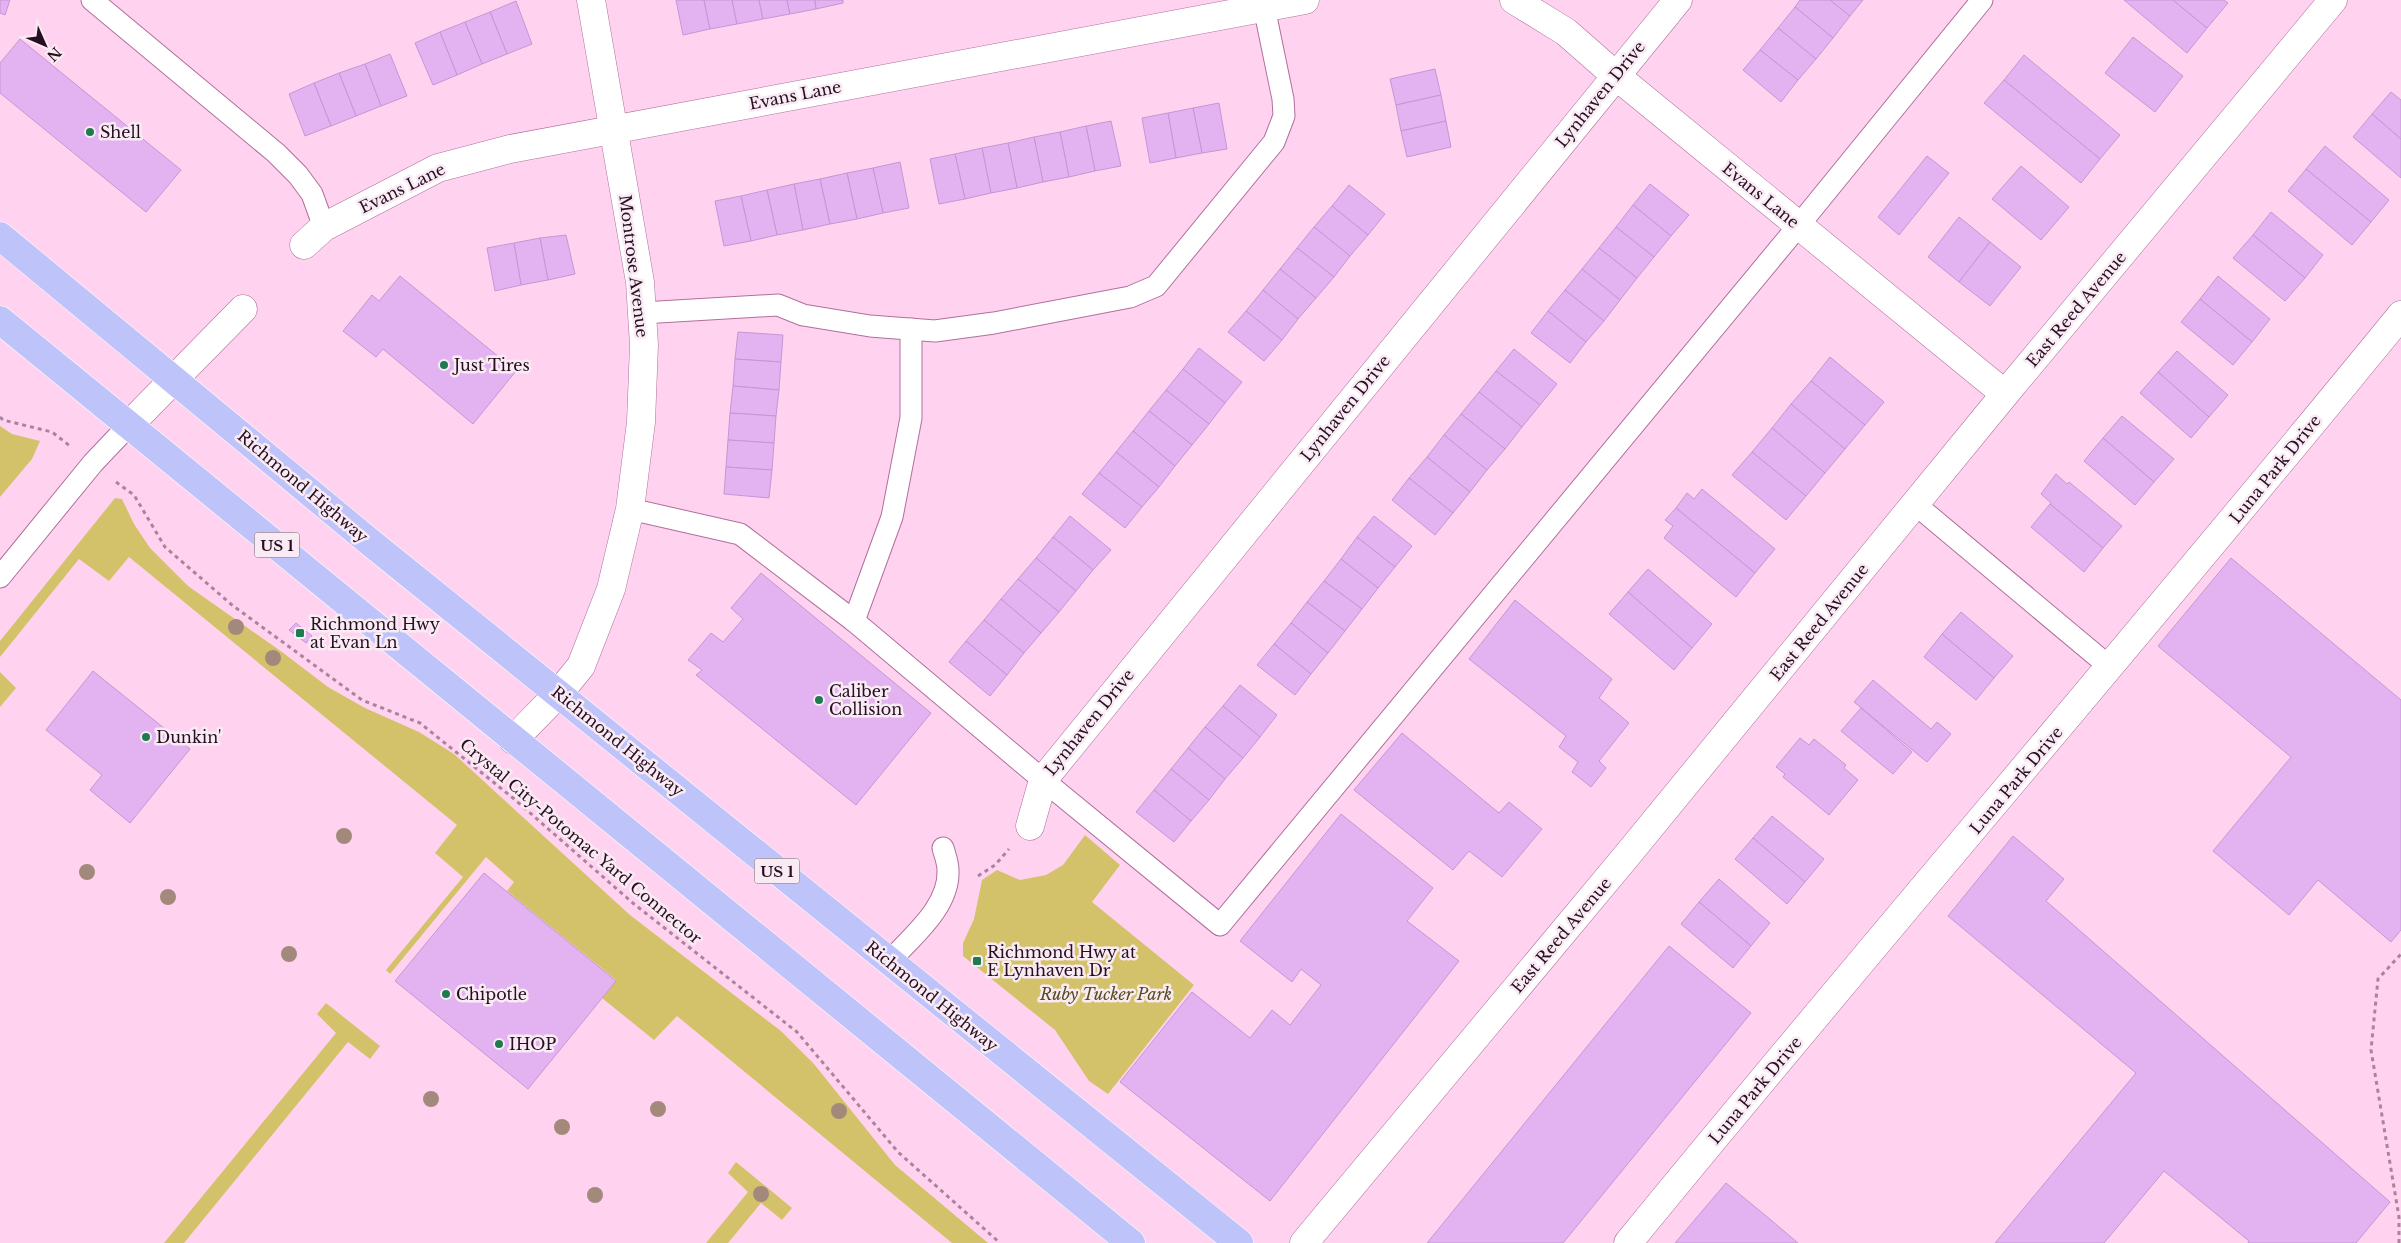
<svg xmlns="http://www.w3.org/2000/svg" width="2401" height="1243" font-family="'Libre Baskerville',serif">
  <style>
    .green { fill: #d4c26b }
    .building { fill: #e3b2f1; stroke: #c696d4 }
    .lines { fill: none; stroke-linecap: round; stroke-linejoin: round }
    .service-casing { stroke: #b06f9d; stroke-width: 23 }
    .minor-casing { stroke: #b06f9d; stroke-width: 29 }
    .tertiary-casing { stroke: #b06f9d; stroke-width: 29 }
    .trunk-casing { stroke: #fff; stroke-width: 29 }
    .path { stroke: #a9849d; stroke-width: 3; stroke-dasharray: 4 4; stroke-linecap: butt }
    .service { stroke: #fff; stroke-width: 21 }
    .minor { stroke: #fff; stroke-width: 28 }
    .tertiary { stroke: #fff; stroke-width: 28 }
    .trunk { stroke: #bec4fa; stroke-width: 28 }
    .tree { fill: #a2897c }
    .poi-dot { fill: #1e7b50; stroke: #f9ebf4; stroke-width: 2 }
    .labels { text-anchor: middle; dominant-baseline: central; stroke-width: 5; stroke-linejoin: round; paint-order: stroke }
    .shield { fill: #f9ebf4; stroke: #665060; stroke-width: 1 }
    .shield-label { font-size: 15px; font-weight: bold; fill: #270e20 }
    .street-label { font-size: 16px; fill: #270e20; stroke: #f9ebf4 }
    .poi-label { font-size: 16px; fill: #270e20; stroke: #f9ebf4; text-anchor: start }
    .park-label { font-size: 16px; font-style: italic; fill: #564c1d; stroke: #f9ebf4 }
  </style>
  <rect width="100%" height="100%" fill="#ffd3f0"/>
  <!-- green -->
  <g class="green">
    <polygon points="0,426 12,434 40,441 32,459 0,497"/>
    <polygon points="115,498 122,499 134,524 150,548 188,586 282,652 328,687 365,708 419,732 454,754 630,915 781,1031 814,1064 895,1165 988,1243 952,1243 677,1016 654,1040 602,998 616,980 507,891 514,882 486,857 390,974 386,970 463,877 435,853 457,825 129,557 109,581 79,559 0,657 0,641"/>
    <polygon points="0,672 16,688 0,707"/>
    <polygon points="1085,835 1120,865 1092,902 1194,985 1108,1094 1089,1081 1055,1030 963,956 963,943 974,919 982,880 997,870 1020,880 1046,875 1063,865"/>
    <polygon points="326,1003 380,1046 370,1059 348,1042 184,1243 164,1243 336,1033 317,1014"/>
    <polygon points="736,1162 792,1208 782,1220 761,1203 728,1243 706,1243 748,1192 728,1173"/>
  </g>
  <!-- building -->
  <g class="building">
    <polygon points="0,0 10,0 5,15 0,13"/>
    <polygon points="676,0 704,0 710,29 683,35"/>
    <polygon points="704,0 732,0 737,24 710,29"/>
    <polygon points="732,0 759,0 763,19 737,24"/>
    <polygon points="759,0 787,0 790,14 763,19"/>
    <polygon points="787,0 815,0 816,9 790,14"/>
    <polygon points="815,0 843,0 843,3 816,9"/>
    <polygon points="1800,0 1830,0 1850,16 1833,38 1795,7"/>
    <polygon points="1830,0 1863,0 1850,16"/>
    <polygon points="2124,0 2173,0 2207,28 2187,53"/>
    <polygon points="2173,0 2224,0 2228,3 2207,28"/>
    <polygon points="516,1 532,44 507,54 490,12"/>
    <polygon points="1795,7 1833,38 1816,59 1778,28"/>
    <polygon points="490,12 507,54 482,64 465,22"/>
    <polygon points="465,22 482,64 457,75 440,32"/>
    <polygon points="1778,28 1816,59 1798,80 1760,50"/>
    <polygon points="440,32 457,75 433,85 415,43"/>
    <polygon points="2133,37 2183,76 2155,112 2105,73"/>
    <polygon points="20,39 181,170 146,212 0,93 0,63"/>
    <polygon points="1760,50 1798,80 1781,102 1743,70"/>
    <polygon points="390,54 407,96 381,106 365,64"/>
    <polygon points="2024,55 2120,135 2100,159 2004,80"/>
    <polygon points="365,64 381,106 356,116 339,73"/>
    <polygon points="1435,69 1441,95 1396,105 1390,79"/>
    <polygon points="339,73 356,116 331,126 314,83"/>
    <polygon points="2004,80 2100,159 2081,183 1984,103"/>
    <polygon points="314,83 331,126 305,136 289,94"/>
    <polygon points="2391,92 2401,100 2401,139 2372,114"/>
    <polygon points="1441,95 1446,121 1401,131 1396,105"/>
    <polygon points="1219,103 1227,149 1202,153 1193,108"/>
    <polygon points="1193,108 1202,153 1176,158 1168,113"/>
    <polygon points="1168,113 1176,158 1150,163 1142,118"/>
    <polygon points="2372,114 2401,139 2401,178 2353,137"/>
    <polygon points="1111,121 1121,166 1095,171 1086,126"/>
    <polygon points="1446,121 1451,147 1407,157 1401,131"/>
    <polygon points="1086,126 1095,171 1069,177 1060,132"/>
    <polygon points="1060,132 1069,177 1043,182 1034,137"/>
    <polygon points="1034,137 1043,182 1017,188 1008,143"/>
    <polygon points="1008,143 1017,188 991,193 982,148"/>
    <polygon points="2325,146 2389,200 2371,222 2306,169"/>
    <polygon points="982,148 991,193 965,199 955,154"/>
    <polygon points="955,154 965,199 939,204 930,159"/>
    <polygon points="1927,156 1949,173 1899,235 1878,217"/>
    <polygon points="900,162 909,208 883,213 873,168"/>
    <polygon points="2021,166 2069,207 2041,240 1992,199"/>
    <polygon points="873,168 883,213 857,219 847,173"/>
    <polygon points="2306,169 2371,222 2352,245 2288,191"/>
    <polygon points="847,173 857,219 830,224 820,179"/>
    <polygon points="820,179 830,224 803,230 794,184"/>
    <polygon points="794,184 803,230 777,235 767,190"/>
    <polygon points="1650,184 1689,215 1671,236 1633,205"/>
    <polygon points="1349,185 1385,214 1368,235 1332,206"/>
    <polygon points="767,190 777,235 751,241 741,196"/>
    <polygon points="741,196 751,241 724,246 715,201"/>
    <polygon points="1633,205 1671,236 1654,257 1616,227"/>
    <polygon points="1332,206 1368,235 1350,256 1314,227"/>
    <polygon points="2271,212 2323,255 2305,278 2253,235"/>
    <polygon points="1959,217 1990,242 1959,282 1928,257"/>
    <polygon points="1314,227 1350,256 1334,277 1297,248"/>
    <polygon points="1616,227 1654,257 1637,278 1599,248"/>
    <polygon points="566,235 575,274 548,280 540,238"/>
    <polygon points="2253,235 2305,278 2285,301 2233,258"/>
    <polygon points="540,238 548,280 521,285 514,243"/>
    <polygon points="1990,242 2021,267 1990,306 1959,282"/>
    <polygon points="514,243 521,285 495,291 487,248"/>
    <polygon points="1297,248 1334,277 1316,298 1280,269"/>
    <polygon points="1599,248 1637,278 1620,300 1582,269"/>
    <polygon points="1280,269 1316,298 1298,319 1263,290"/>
    <polygon points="1582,269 1620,300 1604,321 1565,290"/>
    <polygon points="400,276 516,371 473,424 383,349 376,357 343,331 372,295 379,301"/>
    <polygon points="2218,276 2270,319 2252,342 2200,299"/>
    <polygon points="1263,290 1298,319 1282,340 1246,311"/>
    <polygon points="1565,290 1604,321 1586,342 1548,311"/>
    <polygon points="2200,299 2252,342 2233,365 2181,322"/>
    <polygon points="1246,311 1282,340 1264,361 1228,332"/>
    <polygon points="1548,311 1586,342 1570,363 1531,333"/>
    <polygon points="738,332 783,335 781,362 735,359"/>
    <polygon points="1199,348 1242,382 1225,403 1183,369"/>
    <polygon points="1514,349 1557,384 1540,405 1496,371"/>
    <polygon points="2177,351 2228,395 2209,417 2158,372"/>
    <polygon points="1830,357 1884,402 1865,425 1811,381"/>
    <polygon points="735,359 781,362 779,390 733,386"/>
    <polygon points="1183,369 1225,403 1209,424 1166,390"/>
    <polygon points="1496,371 1540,405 1522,427 1479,392"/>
    <polygon points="2158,372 2209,417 2191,438 2140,393"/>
    <polygon points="1811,381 1865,425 1845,449 1791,404"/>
    <polygon points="733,386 779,390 776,416 730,413"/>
    <polygon points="1166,390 1209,424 1192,445 1149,411"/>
    <polygon points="1479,392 1522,427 1505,449 1461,414"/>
    <polygon points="1791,404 1845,449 1825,473 1772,428"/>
    <polygon points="1149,411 1192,445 1175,466 1133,431"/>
    <polygon points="730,413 776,416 774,443 728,440"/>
    <polygon points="1461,414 1505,449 1487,470 1444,435"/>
    <polygon points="2122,416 2174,459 2154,482 2103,438"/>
    <polygon points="1772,428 1825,473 1806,496 1752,452"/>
    <polygon points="1133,431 1175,466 1159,487 1116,452"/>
    <polygon points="1444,435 1487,470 1470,492 1427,457"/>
    <polygon points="2103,438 2154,482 2135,505 2084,461"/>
    <polygon points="728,440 774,443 772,470 726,467"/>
    <polygon points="1116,452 1159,487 1142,507 1099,473"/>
    <polygon points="1752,452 1806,496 1786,520 1732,475"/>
    <polygon points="1427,457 1470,492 1453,513 1409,478"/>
    <polygon points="726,467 772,470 769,498 724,494"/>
    <polygon points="1099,473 1142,507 1125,528 1082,494"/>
    <polygon points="2056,474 2067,484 2069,482 2122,526 2103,548 2050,504 2051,503 2041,494"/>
    <polygon points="1409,478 1453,513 1435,535 1392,500"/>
    <polygon points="1702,489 1775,549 1755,573 1676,508 1687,493 1694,499"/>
    <polygon points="2050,504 2103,548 2084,572 2031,527"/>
    <polygon points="1676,508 1755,573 1736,597 1664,538 1673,526 1665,520"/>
    <polygon points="1070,516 1111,550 1093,570 1053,537"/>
    <polygon points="1374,516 1412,546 1395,567 1357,537"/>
    <polygon points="1053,537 1093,570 1076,591 1036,558"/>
    <polygon points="1357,537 1395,567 1378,588 1341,559"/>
    <polygon points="1036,558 1076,591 1059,612 1018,579"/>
    <polygon points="2231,558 2401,700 2401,930 2391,942 2318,880 2289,915 2213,851 2291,757 2158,646"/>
    <polygon points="1341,559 1378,588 1362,609 1324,581"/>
    <polygon points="1648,569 1712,624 1692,648 1628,592"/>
    <polygon points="761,573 931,713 856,805 696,675 702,670 688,660 711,633 723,642 743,619 731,608"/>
    <polygon points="1018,579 1059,612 1041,633 1001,599"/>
    <polygon points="1324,581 1362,609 1345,631 1307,602"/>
    <polygon points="1628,592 1692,648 1674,670 1609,614"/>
    <polygon points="1001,599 1041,633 1024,653 984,620"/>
    <polygon points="1515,600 1612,679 1599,698 1629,723 1599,761 1606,768 1591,787 1572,772 1578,762 1559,747 1566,736 1469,659"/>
    <polygon points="1307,602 1345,631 1328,653 1291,623"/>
    <polygon points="1961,612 2013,656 1994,678 1942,634"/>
    <polygon points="984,620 1024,653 1007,675 966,641"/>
    <polygon points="296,623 312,636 306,643 289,630"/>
    <polygon points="1291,623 1328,653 1311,674 1274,644"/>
    <polygon points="1942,634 1994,678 1976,700 1924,657"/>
    <polygon points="966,641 1007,675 990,696 949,662"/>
    <polygon points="1274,644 1311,674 1295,695 1257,665"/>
    <polygon points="93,671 190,749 130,823 90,790 102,775 46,730"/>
    <polygon points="1873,680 1931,729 1937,722 1951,734 1927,762 1854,702"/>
    <polygon points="1240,685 1277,715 1260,737 1223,706"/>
    <polygon points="1223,706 1260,737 1243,758 1205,727"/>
    <polygon points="1861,708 1912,752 1893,774 1841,731"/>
    <polygon points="1205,727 1243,758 1225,779 1188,748"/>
    <polygon points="1402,733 1499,813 1509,802 1542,829 1502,877 1469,851 1453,870 1354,790"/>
    <polygon points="1800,738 1809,745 1814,739 1846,765 1844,768 1858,780 1829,815 1783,777 1785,774 1776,767"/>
    <polygon points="1188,748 1225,779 1209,800 1171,769"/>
    <polygon points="1171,769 1209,800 1191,821 1154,790"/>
    <polygon points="1154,790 1191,821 1174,842 1136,812"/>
    <polygon points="1341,814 1433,888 1407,921 1459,961 1270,1201 1120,1082 1192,992 1250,1038 1272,1010 1290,1025 1321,985 1301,969 1292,982 1240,941"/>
    <polygon points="1772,816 1824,859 1805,882 1753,838"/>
    <polygon points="2013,836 2064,879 2046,901 2390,1202 2356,1243 2248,1243 2249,1241 2164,1171 2104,1243 1995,1243 2136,1073 1948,916"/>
    <polygon points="1753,838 1805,882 1787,904 1735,859"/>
    <polygon points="484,873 616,981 528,1089 395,981"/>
    <polygon points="1719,879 1770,923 1751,946 1699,902"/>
    <polygon points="1699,902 1751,946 1733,968 1681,924"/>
    <polygon points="1669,946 1751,1013 1563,1243 1427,1243"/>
    <polygon points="1726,1183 1765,1215 1798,1243 1675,1243"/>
  </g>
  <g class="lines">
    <defs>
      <g id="service">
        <polyline points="92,0 276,153 298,175 312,194 324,227"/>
        <polyline points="642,313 778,305 803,315 870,326 935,331 994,323 1130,297 1156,286 1274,142 1284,116 1283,99 1264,7"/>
        <polyline points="1915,504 2111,668"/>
        <polyline points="630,509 740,534 854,621 1043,780 1220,925 1799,225 1982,0"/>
        <polyline points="0,577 93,463 130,424"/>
        <polyline points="854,621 892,517 911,418 911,329"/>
        <path d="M889 962C911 937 950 907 948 870 948 863 945 855 943 848"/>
      </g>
      <g id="minor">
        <polyline points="1514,0 1566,32 1615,75 2005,394"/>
        <polyline points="304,245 324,227 438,168 510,149 1305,0"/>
        <polyline points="130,424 243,309"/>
        <polyline points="513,740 559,693 581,666 611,589 630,509 641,422 644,345 640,282 591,0"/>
        <polyline points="1030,826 1043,780 1678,0"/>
        <path d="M1628 1243C1883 931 2147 627 2401 315"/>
      </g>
      <polyline id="tertiary" points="1304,1243 1629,853 2005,394 2333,0"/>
      <g id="trunk">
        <polyline points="0,236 371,543 1239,1243"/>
        <polyline points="0,320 1131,1243"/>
      </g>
    </defs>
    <!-- service casing -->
    <use href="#service" class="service-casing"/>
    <!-- minor casing -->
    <use href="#minor" class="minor-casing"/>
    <!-- tertiary casing -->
    <use href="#tertiary" class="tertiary-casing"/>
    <!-- trunk casing -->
    <use href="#trunk" class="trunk-casing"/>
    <!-- path -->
    <g class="path">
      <polyline points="0,417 3,420 52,432 70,446"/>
      <polyline points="116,482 134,495 165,547 232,605 362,700 420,723 513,798 634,904 797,1032 898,1152 1000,1243"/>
      <polyline points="978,876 995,865 1009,849"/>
      <polyline points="2399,1243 2399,1217 2371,1050 2378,979 2401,954"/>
    </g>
    <!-- service -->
    <use href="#service" class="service"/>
    <!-- minor -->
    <use href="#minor" class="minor"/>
    <!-- tertiary -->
    <use href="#tertiary" class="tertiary"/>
    <!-- trunk -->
    <use href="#trunk" class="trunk"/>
  </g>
  <!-- trees -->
  <g class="tree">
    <circle cx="236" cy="627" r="8"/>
    <circle cx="273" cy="658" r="8"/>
    <circle cx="344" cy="836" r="8"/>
    <circle cx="87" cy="872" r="8"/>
    <circle cx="168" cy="897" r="8"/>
    <circle cx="289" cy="954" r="8"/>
    <circle cx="431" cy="1099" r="8"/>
    <circle cx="658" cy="1109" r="8"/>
    <circle cx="839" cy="1111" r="8"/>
    <circle cx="562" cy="1127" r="8"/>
    <circle cx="761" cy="1194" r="8"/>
    <circle cx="595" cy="1195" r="8"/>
  </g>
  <!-- markers -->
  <g class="poi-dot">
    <circle cx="90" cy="132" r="5"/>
    <circle cx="444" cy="365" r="5"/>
    <rect x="295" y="628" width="10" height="10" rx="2.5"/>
    <circle cx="819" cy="700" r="5"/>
    <circle cx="146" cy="737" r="5"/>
    <rect x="972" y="956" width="10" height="10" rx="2.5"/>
    <circle cx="446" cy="994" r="5"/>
    <circle cx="499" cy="1044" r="5"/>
  </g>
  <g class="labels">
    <!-- shield labels -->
    <g class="shield">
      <rect x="254.5" y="532.5" width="45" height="25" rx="4"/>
      <rect x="754.5" y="858.5" width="45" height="25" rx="4"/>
    </g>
    <g class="shield-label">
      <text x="277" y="545">US 1</text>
      <text x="777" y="871">US 1</text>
    </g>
    <!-- street labels -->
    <g class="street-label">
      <text transform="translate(1600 94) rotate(-51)">Lynhaven Drive</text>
      <text transform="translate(795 95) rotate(-11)">Evans Lane</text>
      <text transform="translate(402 188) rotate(-26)">Evans Lane</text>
      <text transform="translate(1761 195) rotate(39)">Evans Lane</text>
      <text transform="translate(634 266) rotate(83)">Montrose Avenue</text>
      <text transform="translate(2076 309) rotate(-50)">East Reed Avenue</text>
      <text transform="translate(1345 408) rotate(-51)">Lynhaven Drive</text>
      <text transform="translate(2275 469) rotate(-51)">Luna Park Drive</text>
      <text transform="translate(303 486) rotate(40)">Richmond Highway</text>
      <text transform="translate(1819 622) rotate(-51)">East Reed Avenue</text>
      <text transform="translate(1089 722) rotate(-51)">Lynhaven Drive</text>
      <text transform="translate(618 741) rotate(39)">Richmond Highway</text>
      <text transform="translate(2016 780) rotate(-50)">Luna Park Drive</text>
      <text transform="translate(581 841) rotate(40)">Crystal City-Potomac Yard Connector</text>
      <text transform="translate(1561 935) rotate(-50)">East Reed Avenue</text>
      <text transform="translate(932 996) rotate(39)">Richmond Highway</text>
      <text transform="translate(1755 1090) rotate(-50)">Luna Park Drive</text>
    </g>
    <!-- poi labels -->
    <g class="poi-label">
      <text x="100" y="132">Shell</text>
      <text x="454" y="365">Just Tires</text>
      <text x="310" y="624">Richmond Hwy<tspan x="310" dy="18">at Evan Ln</tspan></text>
      <text x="829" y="691">Caliber<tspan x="829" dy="18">Collision</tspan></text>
      <text x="156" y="737">Dunkin'</text>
      <text x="987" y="952">Richmond Hwy at<tspan x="987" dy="18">E Lynhaven Dr</tspan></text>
      <text x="456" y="994">Chipotle</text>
      <text x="509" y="1044">IHOP</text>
    </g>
    <!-- park labels -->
    <g class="park-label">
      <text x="1106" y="994">Ruby Tucker Park</text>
    </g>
  </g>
  <!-- north arrow -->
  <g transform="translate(45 45) rotate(135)" stroke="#f9ebf4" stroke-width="4" paint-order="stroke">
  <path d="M0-4L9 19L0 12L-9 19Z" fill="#270e20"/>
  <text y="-8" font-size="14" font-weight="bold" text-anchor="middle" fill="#270e20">N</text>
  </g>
</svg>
